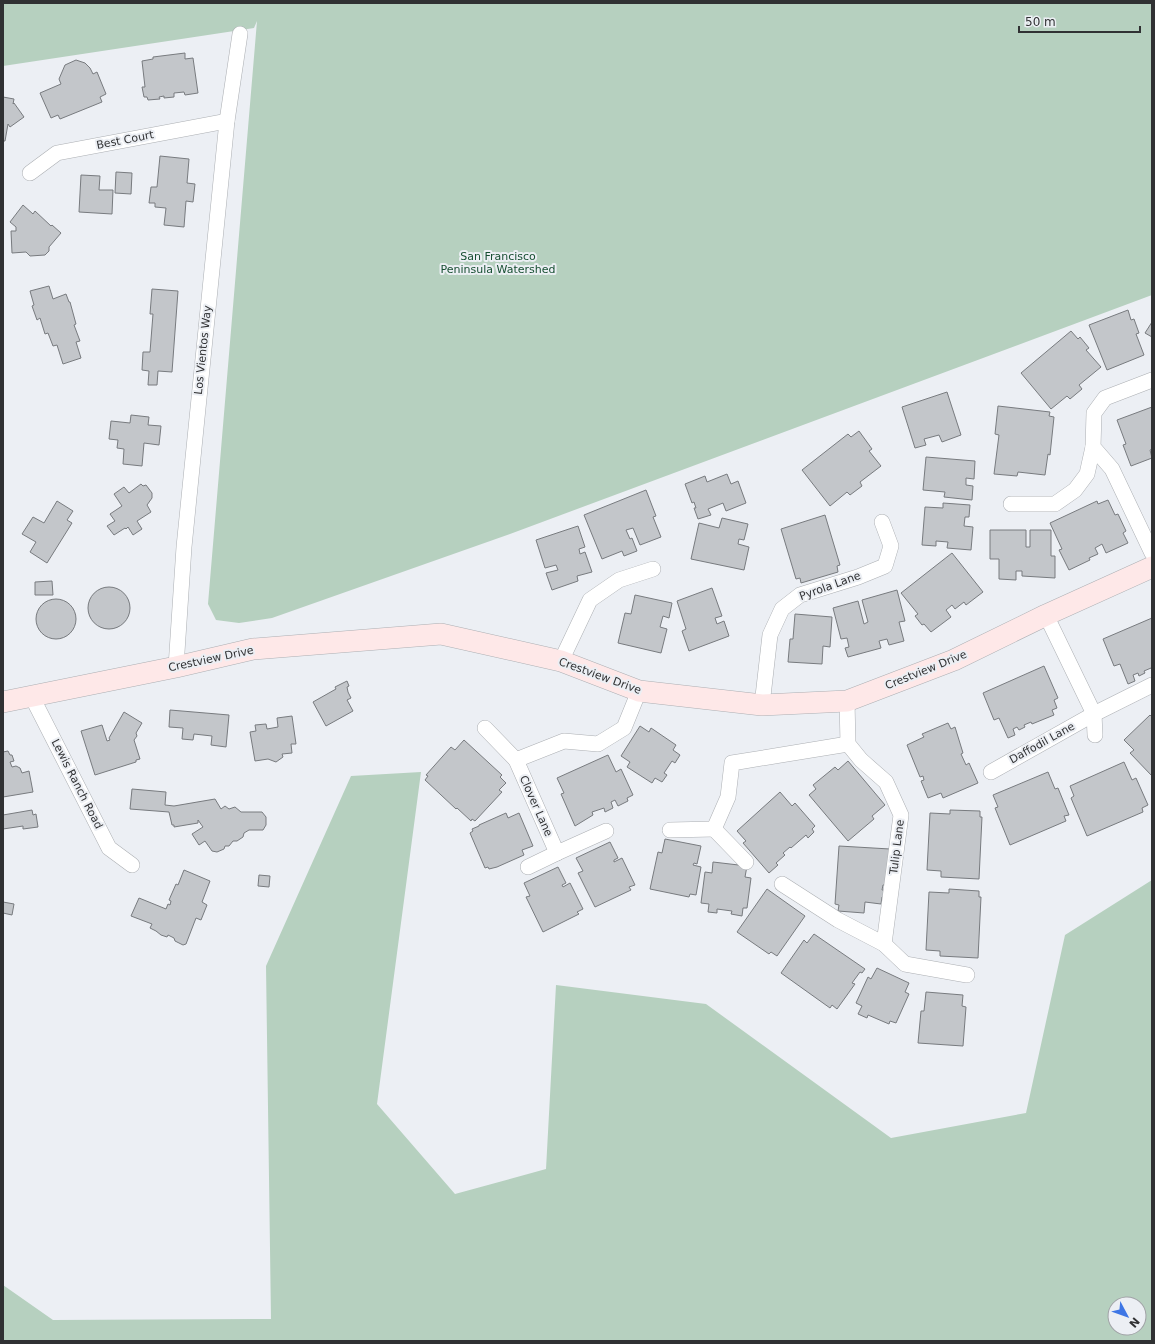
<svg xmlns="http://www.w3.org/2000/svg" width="1155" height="1344" font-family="'DejaVu Sans',sans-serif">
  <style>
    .green { fill: #b6d0bf; fill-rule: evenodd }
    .building { fill: #c3c6ca; stroke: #787b7f }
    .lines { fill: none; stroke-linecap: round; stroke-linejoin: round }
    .street-casing { stroke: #acafb3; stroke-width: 16 }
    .secondary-casing { stroke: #acafb3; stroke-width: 22 }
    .street { stroke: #fff; stroke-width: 15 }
    .secondary { stroke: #fee8e8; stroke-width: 21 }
    .labels { text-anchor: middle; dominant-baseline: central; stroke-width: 4; stroke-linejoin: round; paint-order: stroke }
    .street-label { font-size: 11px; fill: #303133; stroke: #eceff4 }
    .park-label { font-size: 11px; fill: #164e31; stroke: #eceff4 }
  </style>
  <rect width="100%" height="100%" fill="#eceff4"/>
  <!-- green -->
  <g class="green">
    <polygon points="3,3 1152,3 1152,295 510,534 272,618 239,623 216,620 208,604 257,21 254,28 3,66"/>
    <path d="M421 772 377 1104 455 1194 546 1169 556 985 706 1004 891 1138 1026 1113 1065 935 1152 880V1341H3V1285L53 1320 271 1319 266 966 351 776ZM1115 1304H1139V1328H1115Z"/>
  </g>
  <!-- building -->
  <g class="building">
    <polygon points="185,53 185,59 193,58 198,93 185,95 184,92 174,93 174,97 164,98 164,96 159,97 160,99 148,100 147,97 144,97 142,87 145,87 142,61 153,59 153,57"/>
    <polygon points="76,60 85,63 90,68 93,74 97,72 106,94 100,97 102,102 60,119 58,115 51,118 40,93 61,84 59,79 65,65"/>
    <polygon points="3,97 14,99 13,104 14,103 24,117 10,127 8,124 5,141 3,141"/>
    <polygon points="160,156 189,159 187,183 195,184 193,202 186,201 184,227 164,225 166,208 155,207 155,203 149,203 151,187 157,187"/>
    <polygon points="116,172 132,173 131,194 115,193"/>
    <polygon points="81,175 100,176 99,190 113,190 112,214 79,212"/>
    <polygon points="23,205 33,214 35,211 51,226 52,225 61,233 49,247 49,251 45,255 30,256 26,252 12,253 11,231 16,231 16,227 10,222"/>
    <polygon points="49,286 53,299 66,294 69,302 70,302 76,324 74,325 80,341 76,342 81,358 63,364 57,345 53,346 48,333 45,334 40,318 37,320 32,306 34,305 30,291"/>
    <polygon points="152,289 178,291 172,372 158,371 157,385 148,385 149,371 142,370 143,352 150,352 153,314 150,314"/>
    <polygon points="1128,310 1131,320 1134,319 1139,333 1136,334 1144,355 1107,370 1089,325"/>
    <polygon points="1152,322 1152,337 1145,333"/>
    <polygon points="1071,331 1078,339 1080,337 1089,348 1086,350 1101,367 1079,385 1082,389 1070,399 1067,396 1051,409 1021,373"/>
    <polygon points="947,392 961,435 942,442 939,435 924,439 926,445 915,448 902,407"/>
    <polygon points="998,406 1050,412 1049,416 1054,417 1050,455 1048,454 1045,475 1018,472 1017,476 994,474 999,435 995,434"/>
    <polygon points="1152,407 1152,449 1150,450 1152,458 1131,466 1123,445 1126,444 1117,420"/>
    <polygon points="131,415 149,417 148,425 161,426 159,445 144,443 142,466 123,464 124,449 117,448 118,440 109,439 111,421 130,423"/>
    <polygon points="859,431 872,449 869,451 881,466 860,482 862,486 850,495 847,492 830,506 802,470 848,434 851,437"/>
    <polygon points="926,457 975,461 974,479 966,478 966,485 973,486 972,500 944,497 945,492 923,490"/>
    <polygon points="727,474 731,484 738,481 746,503 726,511 723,503 708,509 711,515 698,519 694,508 696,508 694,502 692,503 685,484 705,476 707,482"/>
    <polygon points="141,484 143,486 146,485 152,493 152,498 147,505 151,512 137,521 142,529 133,535 128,527 126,529 125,528 114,535 107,526 115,521 110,514 122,506 114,494 124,487 129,493"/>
    <polygon points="646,490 656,516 653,517 661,537 640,545 633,528 626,530 630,539 632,538 637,551 624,556 622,551 602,559 584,515"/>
    <polygon points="1108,500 1115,515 1118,514 1126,531 1123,533 1128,543 1106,553 1102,544 1095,548 1098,554 1089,558 1090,560 1069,570 1059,550 1062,549 1050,523 1097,501 1098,504"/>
    <polygon points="57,501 73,511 67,520 72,523 47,563 30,552 36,542 22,534 33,517 44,523"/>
    <polygon points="943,503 970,505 969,517 965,517 964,526 973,527 971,550 947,548 948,542 936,541 936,546 922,545 925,507 943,508"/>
    <polygon points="825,515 840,565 837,566 838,572 801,583 800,578 796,579 781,529"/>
    <polygon points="722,518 748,524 744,540 739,539 738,544 749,547 744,570 691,559 699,523 719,528"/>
    <polygon points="578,526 585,547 579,549 580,554 585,552 592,572 577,576 578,581 552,590 546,573 558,570 556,565 545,568 536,540"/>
    <polygon points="990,530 1026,530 1026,547 1030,547 1030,530 1051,530 1051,556 1055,556 1055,578 1022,576 1022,571 1016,571 1016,580 999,579 999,559 990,559"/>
    <polygon points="952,553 983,592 966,605 964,602 955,609 952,605 946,610 951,617 931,632 924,624 922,625 915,616 918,614 901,593"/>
    <polygon points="52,581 53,595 35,595 35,582"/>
    <circle cx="109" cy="608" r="21"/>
    <polygon points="712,588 722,616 715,618 717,624 724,621 729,636 689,651 682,631 686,629 677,601"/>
    <polygon points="897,590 905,621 899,622 904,641 889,645 887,639 879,641 881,648 848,657 845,648 849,647 847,638 841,639 833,608 858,601 864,624 868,622 862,600"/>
    <polygon points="635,595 672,603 669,618 663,616 660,627 667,629 661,653 618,643 625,613 631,614"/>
    <circle cx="56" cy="619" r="20"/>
    <polygon points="795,614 832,617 830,647 823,646 822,664 788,662 790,639 793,639"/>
    <polygon points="1152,618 1152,671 1151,668 1144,671 1145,673 1139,676 1138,673 1133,675 1135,681 1128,684 1120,664 1114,666 1103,639"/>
    <polygon points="1044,666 1058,698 1054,700 1057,708 1052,710 1054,715 1032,724 1031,722 1024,725 1025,727 1019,730 1017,727 1013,729 1015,735 1008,738 999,718 994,720 983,693"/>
    <polygon points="347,681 349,686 347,687 348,692 351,698 347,700 353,711 326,726 313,702 336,689 335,687"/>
    <polygon points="170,710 229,715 226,747 211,745 212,736 194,734 193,740 182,739 183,728 169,727"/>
    <polygon points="124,712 142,723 136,733 137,736 134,740 140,759 136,760 136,762 95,775 81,731 102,725 107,741 110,740 109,738"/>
    <polygon points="1150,715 1152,717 1152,776 1130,753 1134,750 1124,740"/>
    <polygon points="292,716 296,744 291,744 292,753 282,754 283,757 276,762 268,759 255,761 250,732 256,731 255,725 266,724 267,729 278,727 277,718"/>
    <polygon points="948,723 951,729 955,727 963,753 961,754 966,765 969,763 978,783 943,798 941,793 928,798 921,781 924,780 923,776 920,777 907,745 924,737 922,734"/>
    <polygon points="640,726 649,732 651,728 676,745 673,750 680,755 675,763 672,761 664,773 667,775 662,782 655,778 652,783 627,767 630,762 621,756"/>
    <polygon points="464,740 502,775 500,777 506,783 499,790 502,792 475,821 472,819 471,821 457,808 456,809 425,780 428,776 426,775 451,747 455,750"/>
    <polygon points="8,751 10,755 12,755 14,761 10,762 12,767 16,766 20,768 22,773 29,771 33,792 3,797 3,752"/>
    <polygon points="608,755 616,772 621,769 633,795 627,798 628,801 618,806 615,800 611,802 613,808 605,812 604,808 592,812 593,815 575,826 561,794 564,793 557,778"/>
    <polygon points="848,761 885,805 872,816 874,819 848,841 809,795 816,789 813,785 835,767 838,770"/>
    <polygon points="1124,762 1132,780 1136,778 1148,805 1142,808 1143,812 1087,836 1071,798 1074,796 1070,786"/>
    <polygon points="1048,772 1055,789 1058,788 1069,815 1064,816 1066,821 1010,845 995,808 998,807 993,795"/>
    <polygon points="132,789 166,792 165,805 174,806 215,799 221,809 225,806 229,809 235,807 241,812 262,812 266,817 266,825 263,830 249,830 244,833 243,837 237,841 233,841 229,846 225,846 224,849 217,852 212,851 205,841 199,845 192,834 203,827 198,820 198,823 174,827 174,825 172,825 169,812 130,809"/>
    <polygon points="780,792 792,806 795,803 815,826 812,829 814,832 808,838 806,835 791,848 790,847 783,853 785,855 776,863 778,865 769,873 743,843 746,841 737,831"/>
    <polygon points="32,810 33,815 36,814 38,827 23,829 23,826 3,829 3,815"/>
    <polygon points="950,810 980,811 980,817 982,817 979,879 941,877 941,871 927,870 930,813 950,814"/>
    <polygon points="506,813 508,818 519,813 533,846 522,850 524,855 497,867 489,869 488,867 485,868 470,833 473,831 472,829 479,826 479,825"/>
    <polygon points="665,839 701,846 697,864 694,863 693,865 701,867 696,895 690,894 689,897 650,889 658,852 662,853"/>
    <polygon points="610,842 618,858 614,860 614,862 622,858 635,885 629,887 631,890 595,907 578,873 583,871 576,858"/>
    <polygon points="839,846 890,849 885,885 883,885 882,890 885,890 884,897 882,897 881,904 865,902 864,913 838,911 839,905 835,904"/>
    <polygon points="713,862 747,866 745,877 751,878 747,908 743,908 742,916 731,914 732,911 717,909 717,913 708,912 709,904 701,903 705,872 712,873"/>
    <polygon points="558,867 566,883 562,885 563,887 570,883 583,909 577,912 579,914 543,932 526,897 530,896 524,883"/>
    <polygon points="184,870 210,881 202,902 207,905 201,920 196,918 186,944 183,945 175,941 174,938 168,935 167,937 161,935 156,931 150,928 152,924 131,916 139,898 166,909 168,904 170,905 171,901 169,900 176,884 178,885"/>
    <polygon points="259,875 270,876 269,887 258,886"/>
    <polygon points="767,889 805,916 777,956 771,952 769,954 737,932"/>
    <polygon points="949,889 979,891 979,897 981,897 978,958 940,956 940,951 926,950 929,892 949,893"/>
    <polygon points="3,902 14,904 12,915 3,913"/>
    <polygon points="814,934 865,969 862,973 860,972 852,983 855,984 837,1009 832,1005 830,1008 781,973 804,940 807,943"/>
    <polygon points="877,968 909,983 905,992 909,994 896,1023 890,1021 889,1024 868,1015 867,1018 858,1014 862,1006 856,1003 868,977 871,979"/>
    <polygon points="926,992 963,995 962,1006 966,1007 963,1046 918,1043 921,1011 924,1011"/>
  </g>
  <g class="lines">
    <defs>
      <g id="street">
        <polyline points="30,173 57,153 227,121"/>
        <polyline points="1152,380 1105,398 1094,413 1093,447 1112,469 1152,553"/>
        <polyline points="1011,504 1055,504 1075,490 1087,474 1093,447"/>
        <polyline points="1046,615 1094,714 1095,735"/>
        <polyline points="561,661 590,600 619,580 653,569"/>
        <polyline points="176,667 184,547 227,121 240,34"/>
        <polyline points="31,695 109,848 132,865"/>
        <polyline points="847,701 848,744 861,760 886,782 901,815 884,944 905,964 967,975"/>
        <polyline points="762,705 770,635 782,609 800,595 858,577 885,566 891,546 882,522"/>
        <polyline points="485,728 516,760"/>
        <polyline points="991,772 1094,714 1152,685"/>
        <polyline points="670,830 714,829"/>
        <polyline points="606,831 557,853 516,760 564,741 598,744 624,728 639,691"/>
        <polyline points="746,862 714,829 728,797 732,763 848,744"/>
        <polyline points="528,867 557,853"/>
        <polyline points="782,884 838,920 884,944"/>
      </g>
      <polyline id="secondary" points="3,702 176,667 253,649 441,634 561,661 639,691 762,705 847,701 954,660 1046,615 1152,567"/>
    </defs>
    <!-- street casing -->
    <use href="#street" class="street-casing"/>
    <!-- secondary casing -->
    <use href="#secondary" class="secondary-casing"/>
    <!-- street -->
    <use href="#street" class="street"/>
    <!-- secondary -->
    <use href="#secondary" class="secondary"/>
  </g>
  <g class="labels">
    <!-- street labels -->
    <g class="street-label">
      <text transform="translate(125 140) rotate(-11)">Best Court</text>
      <text transform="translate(203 350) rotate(-84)">Los Vientos Way</text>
      <text transform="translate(830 586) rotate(-20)">Pyrola Lane</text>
      <text transform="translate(211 659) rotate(-12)">Crestview Drive</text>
      <text transform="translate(926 670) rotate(-22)">Crestview Drive</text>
      <text transform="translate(600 676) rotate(20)">Crestview Drive</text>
      <text transform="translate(1042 743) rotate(-29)">Daffodil Lane</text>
      <text transform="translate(77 784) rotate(63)">Lewis Ranch Road</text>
      <text transform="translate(536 806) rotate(66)">Clover Lane</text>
      <text transform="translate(897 847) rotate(-83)">Tulip Lane</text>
    </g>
    <!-- park labels -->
    <g class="park-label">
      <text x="498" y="256">San Francisco<tspan x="498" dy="13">Peninsula Watershed</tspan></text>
    </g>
  </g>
  <!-- border -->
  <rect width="1155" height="1344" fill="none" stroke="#303133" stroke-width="8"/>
  <!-- north arrow -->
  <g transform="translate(1127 1316) rotate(131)"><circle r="19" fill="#eceff4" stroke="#a1a3a7"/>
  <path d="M0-3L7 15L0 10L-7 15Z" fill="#3e76e5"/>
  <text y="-6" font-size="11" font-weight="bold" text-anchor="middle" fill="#303133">N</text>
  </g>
  <!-- scale -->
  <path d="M1019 26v6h121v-6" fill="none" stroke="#303133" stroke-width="2"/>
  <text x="1025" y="26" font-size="12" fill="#303133" stroke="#eceff4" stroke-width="3" paint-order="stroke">50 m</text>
</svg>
